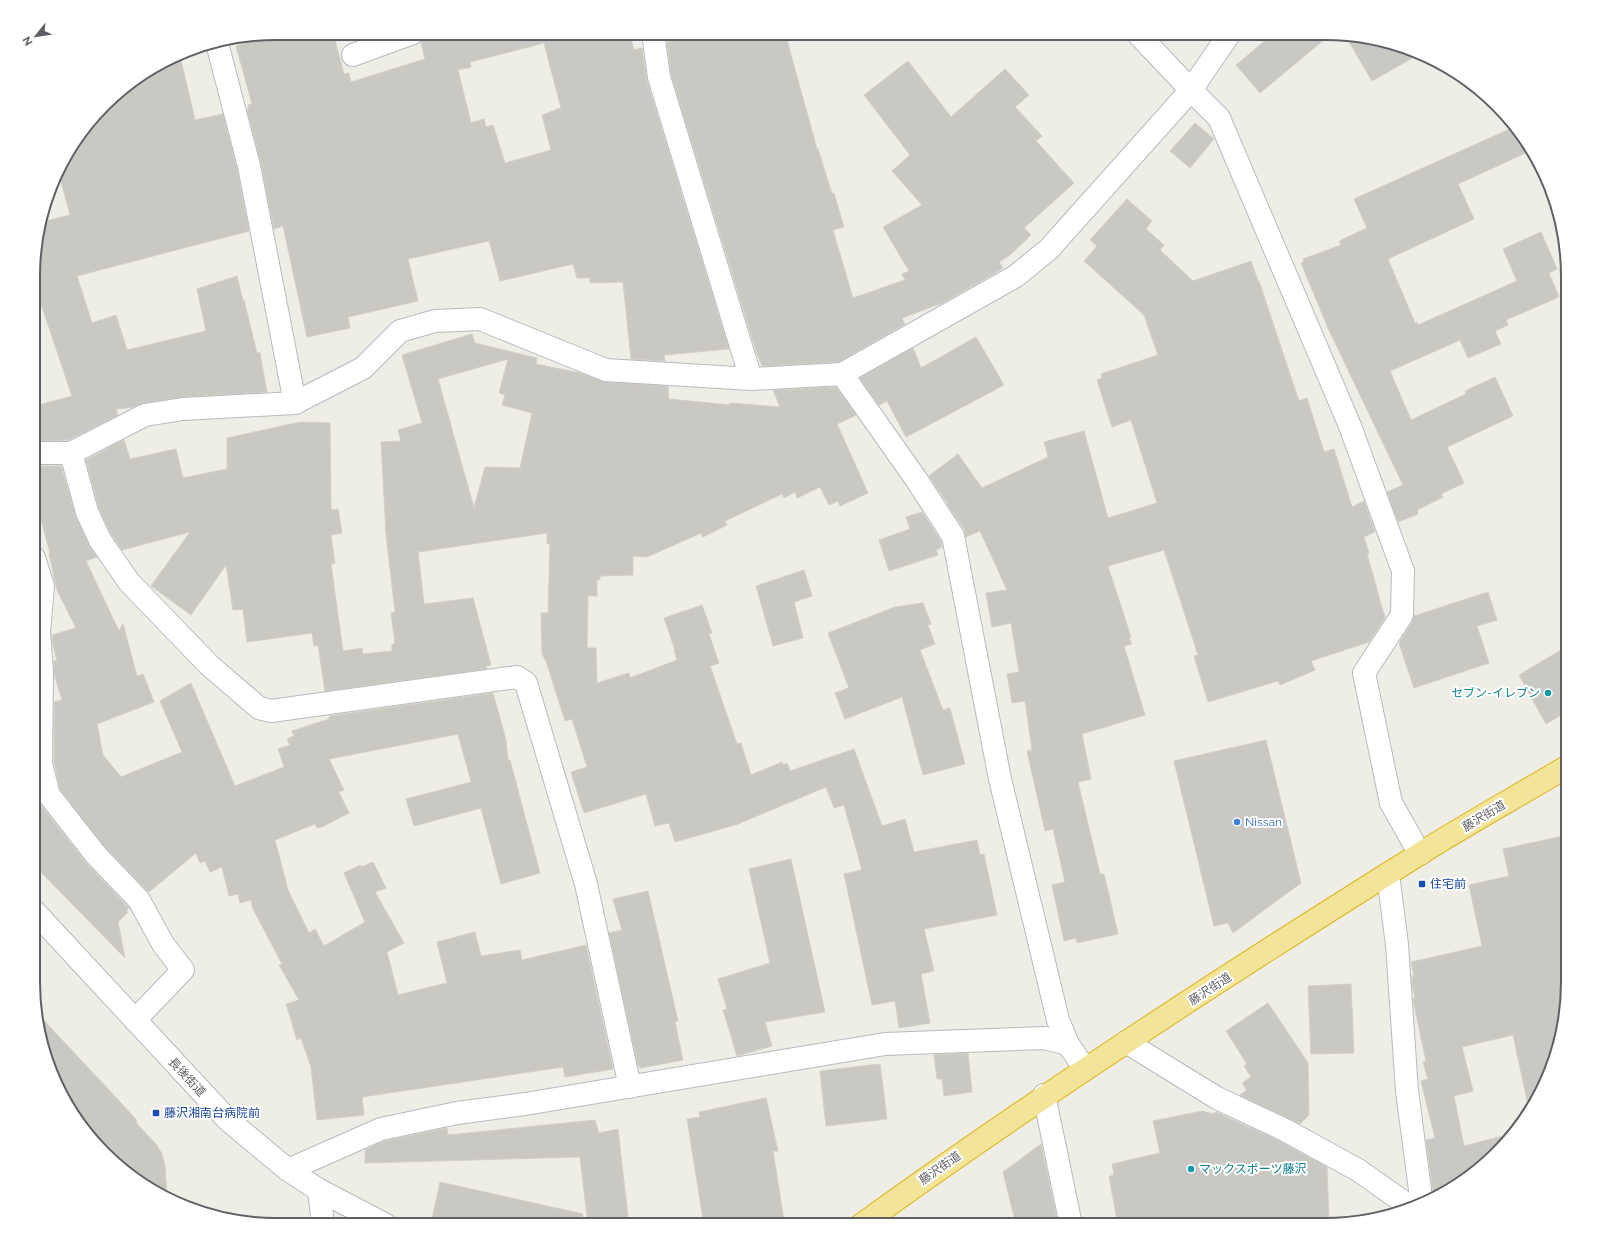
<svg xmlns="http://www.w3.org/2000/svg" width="1601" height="1258" font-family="Raleway,'Noto Sans JP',sans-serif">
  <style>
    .building { fill: #cac8c3; stroke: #d3d0c5; fill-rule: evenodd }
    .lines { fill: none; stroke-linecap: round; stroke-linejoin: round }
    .street-casing { stroke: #b8babf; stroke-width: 24 }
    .secondary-casing { stroke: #b8b9be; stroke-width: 24 }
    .highway-casing { stroke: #ddb418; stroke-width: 24 }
    .street { stroke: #fff; stroke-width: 22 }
    .secondary { stroke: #fff; stroke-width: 22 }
    .highway { stroke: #f2e59a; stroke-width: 22 }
    .culture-dot { fill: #0f9aa8; stroke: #fff; stroke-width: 1.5 }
    .shop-dot { fill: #3f7fe0; stroke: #fff; stroke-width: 1.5 }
    .transit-dot { fill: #1a4fb4; stroke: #fff; stroke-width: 1.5 }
    .labels { text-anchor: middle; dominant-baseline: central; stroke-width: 4; stroke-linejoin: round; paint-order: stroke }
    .culture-label { font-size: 12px; fill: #0d838f; stroke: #fff; text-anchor: end }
    .street-label { font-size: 12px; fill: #5e6065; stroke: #fff }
    .shop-label { font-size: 12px; fill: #366cbe; stroke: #fff; text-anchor: start }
    .transit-label { font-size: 12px; fill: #164399; stroke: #fff; text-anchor: start }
    .rim { fill: none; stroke: #5e6065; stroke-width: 2 }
  </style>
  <rect width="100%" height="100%" fill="#eeeee6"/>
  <!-- building -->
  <g class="building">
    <path d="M283 33H333L344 74 349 73 351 82 425 59 421 42 425 36 439 33H629L634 50 642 48 647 81 729 349 664 355 665 361 631 359 623 282 590 283V278H577L573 264 500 281 489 241 408 259 418 301 348 317 350 328 307 337 283 226 274 229 261 163 247 109 249 108 248 105 252 104 236 46ZM544 43 561 108 542 115 551 150 505 163 493 125 486 127 484 119 471 123 458 70 471 67 470 62Z"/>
    <polygon points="703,33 785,33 817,149 818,149 832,194 834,193 844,227 833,230 853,298 905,280 902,274 909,271 883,227 922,205 892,171 910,155 864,95 908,61 951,117 1005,69 1029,95 1015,107 1042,136 1036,141 1074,183 1024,228 1031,235 1010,255 999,262 1003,268 990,276 942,303 902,318 905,324 838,362 762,366 756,351 671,74 667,42"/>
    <polygon points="1274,33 1331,34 1260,93 1236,65"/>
    <polygon points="1345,35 1418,52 1421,53 1372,81"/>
    <polygon points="180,56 195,120 223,114 237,169 249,231 77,276 92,323 116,315 127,350 206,331 197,289 237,276 243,301 244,300 257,353 260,353 267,392 182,397 143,403 133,407 116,409 118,415 68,440 35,441 35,406 72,396 35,286 35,244 42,222 70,215 59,174 65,154 116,93"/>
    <polygon points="1195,123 1214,139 1190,168 1170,151"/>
    <polygon points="1512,128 1530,151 1458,184 1474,219 1388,259 1415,323 1417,322 1418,325 1517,281 1503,249 1541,232 1557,269 1549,273 1559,297 1506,320 1508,325 1495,331 1501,344 1468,358 1460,340 1390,371 1411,420 1466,394 1465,391 1495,377 1513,416 1447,447 1464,483 1441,494 1443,497 1417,510 1418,514 1398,522 1387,492 1403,485 1328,328 1301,263 1304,262 1303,259 1341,245 1339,241 1367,228 1354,199"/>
    <polygon points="1127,199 1152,221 1146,229 1164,245 1160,250 1193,281 1251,261 1258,281 1259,281 1299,401 1307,398 1324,452 1334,449 1352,507 1364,501 1375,532 1364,537 1369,553 1367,554 1385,618 1369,642 1311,661 1315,670 1280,685 1278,681 1208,702 1194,656 1198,655 1164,550 1108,566 1131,637 1129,638 1132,644 1124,646 1145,715 1082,734 1091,779 1078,782 1100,874 1104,874 1118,934 1077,943 1076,938 1064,941 1052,885 1065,882 1053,829 1045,831 1027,751 1032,750 1025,701 1012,703 1007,674 1019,672 1011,623 992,627 986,593 1007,590 980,531 966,537 964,529 947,504 948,504 929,476 958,454 982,488 1048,457 1044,442 1084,431 1108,518 1157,503 1131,420 1112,427 1097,380 1102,378 1101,374 1158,355 1144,315 1084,261 1097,246 1090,240"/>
    <path d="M472 334 475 343 537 358 536 364 580 373 605 382 668 386 669 399 730 405V403L780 407 773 390 836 387 856 415 837 424 868 493 840 506 838 501 829 505 820 487 797 498 795 492 784 498 782 494 725 521 727 525 703 537 701 533 647 557 633 556V575L600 576V580H597V596H588L587 648H596L597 683 629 673 630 678 677 660 674 650H675L664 618 702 605 712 633 709 634 719 663 710 666 737 744 741 743 751 775 782 762 783 765 787 763 790 771 854 749 882 826 905 819 914 852 977 840 980 855 984 854 997 915 924 929 934 971 921 974 930 1023 899 1028 895 1001 872 1005 844 874 862 870 844 805 834 808 826 787 738 824 675 842 669 823 655 826 646 794 584 813 571 772 587 767 572 719 565 721 546 661 542 654 541 613H548L550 544H547V533L418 552 424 604 473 598 491 665 486 666 487 669 325 691 318 645 314 646 312 633 247 642 243 609 233 610 226 565 191 615 151 586 190 532 122 550 111 534 99 508 86 460 124 440 130 459 176 449 183 478 227 469V438L300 422 330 423 331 510 338 509 342 533 331 535 335 563 331 564 343 651 362 648 363 654 392 651V644H395L391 613 395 612 386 534 381 442 401 441 398 430 422 423 402 355ZM508 359 499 393 505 395 502 405 532 413 520 468 485 467 474 508 438 379Z"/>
    <polygon points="976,337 1004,385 906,437 887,401 879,405 860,378 913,348 921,368"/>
    <polygon points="35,466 61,466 76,517 89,545 97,557 86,561 119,631 123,624 137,676 143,674 154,702 97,724 103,755 121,777 182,752 160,701 191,683 235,786 284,767 278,749 290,745 287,739 294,736 292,731 329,719 329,716 493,693 506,740 508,760 510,760 540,873 501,884 481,808 414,826 406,799 471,782 458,734 329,759 344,790 339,792 349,813 322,827 317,828 315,824 275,840 288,890 309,933 315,929 324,946 365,922 344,873 360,865 361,867 373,862 386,888 375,892 404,943 387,952 398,995 447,983 437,942 475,932 481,956 520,950 522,960 586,945 613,1069 565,1077 563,1067 362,1097 364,1115 317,1120 311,1067 301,1038 297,1040 286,1004 299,1000 279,965 282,964 253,909 251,900 240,903 238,894 229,896 222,867 210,872 205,861 200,863 196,853 149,892 105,847 60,789 54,762 54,713 55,713 54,702 62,700 54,674 54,661 57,661 53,645 52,635 76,628 57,590 49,554 50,553 35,498"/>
    <polygon points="922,512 941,541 942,547 936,550 938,555 889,571 879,540 910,529 906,517"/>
    <polygon points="804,570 812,596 794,602 803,638 773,646 756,586"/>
    <polygon points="1488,592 1497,620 1477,626 1489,663 1414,688 1399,643 1412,622 1414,616"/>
    <polygon points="923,603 931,624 928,625 935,644 920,650 943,710 950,708 965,764 923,775 902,697 845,719 835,693 849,688 828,633 895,607"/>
    <polygon points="1568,646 1568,711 1546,724 1519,675"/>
    <polygon points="1266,740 1301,883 1233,933 1228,923 1214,926 1174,761"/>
    <polygon points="34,787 39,803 86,863 129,908 126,911 128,912 118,922 125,958 34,865"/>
    <polygon points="1568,835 1567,998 1550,1075 1529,1109 1513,1035 1462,1047 1473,1091 1454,1096 1464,1146 1514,1133 1508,1143 1473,1175 1453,1187 1433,1191 1426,1140 1435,1138 1421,1081 1428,1079 1423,1062 1426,1061 1414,1005 1413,999 1415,998 1412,985 1412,976 1414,975 1411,962 1482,946 1469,885 1509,876 1503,849"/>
    <polygon points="791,859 825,1012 765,1022 772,1046 737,1056 723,1010 727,1009 718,979 770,963 749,869"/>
    <polygon points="648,891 678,1021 675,1022 683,1060 640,1068 639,1065 638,1065 609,933 622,930 613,899"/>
    <polygon points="1351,984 1354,1053 1311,1054 1308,986"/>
    <polygon points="1268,1003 1308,1063 1309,1115 1300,1124 1240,1095 1247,1090 1242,1083 1251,1077 1244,1066 1247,1064 1226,1031"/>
    <polygon points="38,1014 136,1119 137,1124 156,1144 162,1154 165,1166 167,1196 115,1165 58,1090"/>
    <polygon points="968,1053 972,1092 944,1096 942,1079 937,1079 934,1055"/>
    <polygon points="880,1064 887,1119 826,1126 820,1071"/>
    <polygon points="766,1098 778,1151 773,1151 784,1221 756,1225 704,1225 687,1119 700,1117 699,1112"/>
    <polygon points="1202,1111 1213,1114 1216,1112 1279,1141 1327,1167 1329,1224 1118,1225 1109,1177 1114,1174 1112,1164 1160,1153 1153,1121"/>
    <polygon points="595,1120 599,1133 618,1129 629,1225 588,1225 580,1157 365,1163 365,1150 385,1141 447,1128 448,1135"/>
    <polygon points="1041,1144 1057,1219 1016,1225 1003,1172"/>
    <polygon points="440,1182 583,1214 582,1225 457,1225 432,1219"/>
  </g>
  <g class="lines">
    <defs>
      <g id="street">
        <polyline points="653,33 659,77 751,379"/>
        <polyline points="1137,33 1191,90 1230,33"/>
        <polyline points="217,43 249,166 295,403"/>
        <polyline points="353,55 413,33"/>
        <polyline points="842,374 1016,276 1049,249 1191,90 1219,118 1350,426 1403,571 1402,615 1364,673 1391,803 1420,854"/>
        <polyline points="35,453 71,453 145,415 183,409 295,403 363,368 400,331 435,321 480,319 606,370 751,379 842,374 916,479 953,536 1000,779 1058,1020 1068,1044 1085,1069"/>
        <polyline points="71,453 87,512 100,540 129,582 209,665 259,708 271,711 517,677 526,683 586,884 630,1087"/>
        <polyline points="34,558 43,586 39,632 42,672 41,764 49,795 96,855 139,900 163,944 183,970 135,1020"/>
        <polyline points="1388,874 1397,945 1407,1091 1422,1205"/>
        <polyline points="1126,1042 1217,1098 1285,1130 1358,1170 1412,1208"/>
        <polyline points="1044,1095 1071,1225"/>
        <polyline points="288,1170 381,1129 457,1113 525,1104 885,1044 1045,1038 1068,1044"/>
        <polyline points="319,1190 323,1225"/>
      </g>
      <polyline id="secondary" points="34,911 228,1120 288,1170 319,1190 386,1225"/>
      <path id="highway" d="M861 1225C1042 1094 1229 973 1418 855 1467 824 1518 796 1568 766"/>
    </defs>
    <!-- street casing -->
    <use href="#street" class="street-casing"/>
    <!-- secondary casing -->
    <use href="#secondary" class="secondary-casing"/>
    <!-- highway casing -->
    <use href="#highway" class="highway-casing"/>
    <!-- street -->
    <use href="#street" class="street"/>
    <!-- secondary -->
    <use href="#secondary" class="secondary"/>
    <!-- highway -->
    <use href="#highway" class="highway"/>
  </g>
  <!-- markers -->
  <g class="culture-dot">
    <circle cx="1548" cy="693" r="4"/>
    <circle cx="1191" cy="1169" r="4"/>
  </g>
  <circle class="shop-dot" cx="1237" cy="822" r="4"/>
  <g class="transit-dot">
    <rect x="1418" y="880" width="8" height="8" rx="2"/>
    <rect x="152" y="1109" width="8" height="8" rx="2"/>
  </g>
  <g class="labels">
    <!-- culture labels -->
    <g class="culture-label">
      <text x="1540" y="693">セブン-イレブン</text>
      <text x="1199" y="1169" text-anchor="start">マックスポーツ藤沢</text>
    </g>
    <!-- street labels -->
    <g class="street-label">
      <text transform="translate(1484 816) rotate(-31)">藤沢街道</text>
      <text transform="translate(1210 989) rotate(-33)">藤沢街道</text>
      <text transform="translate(187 1077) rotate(47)">長後街道</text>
      <text transform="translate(940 1168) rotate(-35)">藤沢街道</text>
    </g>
    <!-- shop labels -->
    <g class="shop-label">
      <text x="1245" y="822">Nissan</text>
    </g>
    <!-- transit labels -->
    <g class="transit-label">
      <text x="1430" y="884">住宅前</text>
      <text x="164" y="1113">藤沢湘南台病院前</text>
    </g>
  </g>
  <!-- crop -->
  <path d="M0 0H1601V1258H0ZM276 40H1325A236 236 0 0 1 1561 276V982A236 236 0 0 1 1325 1218H276A236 236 0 0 1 40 982V276A236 236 0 0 1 276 40Z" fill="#fff" fill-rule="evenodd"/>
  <path class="rim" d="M276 40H1325A236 236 0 0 1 1561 276V982A236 236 0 0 1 1325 1218H276A236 236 0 0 1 40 982V276A236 236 0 0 1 276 40Z"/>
  <!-- north arrow -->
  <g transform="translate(36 36) rotate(240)" stroke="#ffffff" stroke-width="3" paint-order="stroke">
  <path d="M0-3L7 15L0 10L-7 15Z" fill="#5e6065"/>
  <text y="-6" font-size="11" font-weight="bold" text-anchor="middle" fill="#5e6065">N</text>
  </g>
</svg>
